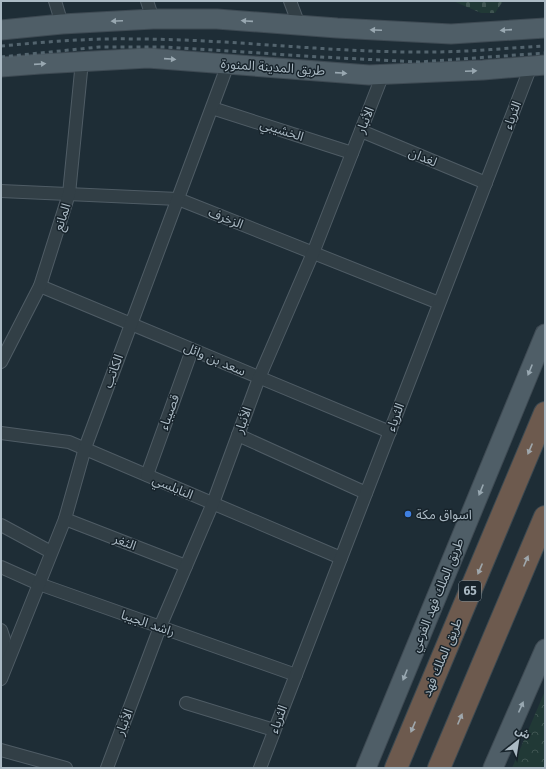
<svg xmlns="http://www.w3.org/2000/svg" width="546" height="769" font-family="'Fira Sans','Noto Sans Arabic',sans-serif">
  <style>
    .forest { fill: url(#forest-crowns) }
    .cemetery { fill: url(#cemetery-stones) }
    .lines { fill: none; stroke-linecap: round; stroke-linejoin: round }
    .street-casing { stroke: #4f5c65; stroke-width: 14 }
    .primary-casing { stroke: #3e4a53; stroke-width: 21 }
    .highway-casing { stroke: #3c4951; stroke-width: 24 }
    .street { stroke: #323f46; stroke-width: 12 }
    .primary { stroke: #4f5e67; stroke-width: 19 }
    .highway { stroke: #6d5a4e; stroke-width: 22 }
    .rail { stroke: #53646e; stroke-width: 3; stroke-dasharray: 4 4; stroke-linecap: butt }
    .oneway { fill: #99a8b1 }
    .oneway2 { fill: #9fa7ac }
    .shop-dot { fill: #3f7fe0; stroke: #17232b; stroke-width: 1.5 }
    .labels { text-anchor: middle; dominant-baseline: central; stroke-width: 3; stroke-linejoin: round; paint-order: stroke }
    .shield { fill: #17232b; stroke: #7f8d96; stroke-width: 1 }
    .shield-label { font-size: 12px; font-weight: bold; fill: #abbac4 }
    .street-label { font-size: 13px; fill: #abbac4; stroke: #17232b }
    .poi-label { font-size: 13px; fill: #abbac4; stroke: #17232b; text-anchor: start }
  </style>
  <defs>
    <pattern id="forest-crowns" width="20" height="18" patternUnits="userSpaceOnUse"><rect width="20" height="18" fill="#213936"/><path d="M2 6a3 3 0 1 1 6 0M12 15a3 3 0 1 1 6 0" fill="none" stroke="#3f5451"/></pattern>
    <pattern id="cemetery-stones" width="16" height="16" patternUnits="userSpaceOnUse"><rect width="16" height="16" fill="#213936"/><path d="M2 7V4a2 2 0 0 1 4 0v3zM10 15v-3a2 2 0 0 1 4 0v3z" fill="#3f5451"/></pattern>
  </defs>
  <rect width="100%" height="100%" fill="#1e2d36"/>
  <!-- forest -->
  <polygon class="forest" points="545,691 545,768 512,768"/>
  <!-- cemetery -->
  <polygon class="cemetery" points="453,1 503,1 495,13 481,13"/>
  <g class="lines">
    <defs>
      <g id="street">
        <polyline points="55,1 62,24"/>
        <polyline points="147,1 153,19"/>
        <polyline points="290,1 299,25"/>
        <polyline points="212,108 352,153"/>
        <polyline points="361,131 486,183"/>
        <polyline points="1,191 178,199 439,303"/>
        <polyline points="40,286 390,432"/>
        <polyline points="1,362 40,286 69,194 82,61"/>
        <polyline points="1,433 69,442 341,558"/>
        <polyline points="238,435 366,493"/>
        <polyline points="147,475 192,350"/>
        <polyline points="65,519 186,566"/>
        <polyline points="1,525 51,552"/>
        <polyline points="1,567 39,584 296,675"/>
        <polyline points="1,630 4,639 1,658"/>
        <polyline points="1,679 65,519 85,448 228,64"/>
        <polyline points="186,703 274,730"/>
        <polyline points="1,750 66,768"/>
        <polyline points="107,768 160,627 213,503 259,378 313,253 383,74"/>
        <polyline points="260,768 531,66"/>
      </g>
      <g id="primary">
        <polyline points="1,30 62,24 153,19 217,19 337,28 451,34 545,28"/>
        <polyline points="1,67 40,64 148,58 369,75 483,70 545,65"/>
        <polyline points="366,768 545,334"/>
        <polyline points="493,768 545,649"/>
      </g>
      <g id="highway">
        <polyline points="396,768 545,413"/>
        <polyline points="439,768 545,517"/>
      </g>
    </defs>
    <!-- street casing -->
    <use href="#street" class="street-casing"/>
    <!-- primary casing -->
    <use href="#primary" class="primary-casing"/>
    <!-- highway casing -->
    <use href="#highway" class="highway-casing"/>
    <!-- street -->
    <use href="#street" class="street"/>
    <!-- primary -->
    <use href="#primary" class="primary"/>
    <!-- highway -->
    <use href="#highway" class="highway"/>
    <!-- rail -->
    <g class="rail">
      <path d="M1 46C45 42 90 38 134 39 233 39 331 53 430 52 468 52 507 48 545 46"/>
      <polyline points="1,57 99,47 165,47 321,57 419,62 545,53"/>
    </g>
  </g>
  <!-- one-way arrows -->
  <defs><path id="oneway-solid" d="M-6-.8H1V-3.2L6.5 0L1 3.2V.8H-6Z"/></defs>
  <g class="oneway">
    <use href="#oneway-solid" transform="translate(117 21) rotate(177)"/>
    <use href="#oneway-solid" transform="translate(247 21) rotate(-176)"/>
    <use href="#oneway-solid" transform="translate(376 30) rotate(-177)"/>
    <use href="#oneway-solid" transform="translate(506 30) rotate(176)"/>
    <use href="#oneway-solid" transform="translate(170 59) rotate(4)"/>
    <use href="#oneway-solid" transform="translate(40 64) rotate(-4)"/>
    <use href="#oneway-solid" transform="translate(471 71) rotate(-2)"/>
    <use href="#oneway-solid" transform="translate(341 73) rotate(4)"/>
    <use href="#oneway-solid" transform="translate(530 370) rotate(112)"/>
    <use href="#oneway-solid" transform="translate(481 490) rotate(112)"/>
    <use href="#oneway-solid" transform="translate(405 675) rotate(112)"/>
    <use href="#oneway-solid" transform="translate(521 707) rotate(-66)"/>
  </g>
  <g class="oneway2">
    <use href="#oneway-solid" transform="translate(530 449) rotate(113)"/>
    <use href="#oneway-solid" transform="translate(526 561) rotate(-67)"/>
    <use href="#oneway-solid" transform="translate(480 569) rotate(113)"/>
    <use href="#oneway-solid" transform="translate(460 719) rotate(-67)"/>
    <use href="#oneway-solid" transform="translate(413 727) rotate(113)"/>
  </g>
  <!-- markers -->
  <circle class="shop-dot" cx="408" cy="514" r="4"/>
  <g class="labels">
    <!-- shield labels -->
    <rect class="shield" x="459" y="581" width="22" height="20" rx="3"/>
    <g class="shield-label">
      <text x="470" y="591">65</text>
    </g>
    <!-- street labels -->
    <g class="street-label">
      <text transform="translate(273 67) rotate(4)">طريق المدينة المنورة</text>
      <text transform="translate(512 115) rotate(-69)">الثرياء</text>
      <text transform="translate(365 120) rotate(-68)">الأنبار</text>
      <text transform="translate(282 130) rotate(18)">الخشيبي</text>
      <text transform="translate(423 157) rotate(23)">لغدان</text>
      <text transform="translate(62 217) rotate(-72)">المانع</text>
      <text transform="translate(226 218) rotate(22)">الزخرف</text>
      <text transform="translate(215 359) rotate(23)">سعد بن وائل</text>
      <text transform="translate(113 371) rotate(-70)">الكاتب</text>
      <text transform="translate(169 412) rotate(-70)">قصيباء</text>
      <text transform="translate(395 417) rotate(-69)">الثرياء</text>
      <text transform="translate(243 420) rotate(-70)">الأنبار</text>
      <text transform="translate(173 487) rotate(23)">النابلسي</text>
      <text transform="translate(125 542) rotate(21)">الثغر</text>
      <text transform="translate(437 595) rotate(-68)">طريق الملك فهد الفرعي</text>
      <text transform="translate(148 623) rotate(19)">راشد الجيبا</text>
      <text transform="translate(442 657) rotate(-67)">طريق الملك فهد</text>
      <text transform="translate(278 719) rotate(-69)">الثرياء</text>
      <text transform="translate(124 722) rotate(-69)">الأنبار</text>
    </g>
    <!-- poi labels -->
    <g class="poi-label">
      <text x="416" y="514">اسواق مكة</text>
    </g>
  </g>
  <!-- border -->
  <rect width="546" height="769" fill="none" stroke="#abbac4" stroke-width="4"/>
  <!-- north arrow -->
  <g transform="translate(518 741) rotate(30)" stroke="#17232b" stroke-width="3" paint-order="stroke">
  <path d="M0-3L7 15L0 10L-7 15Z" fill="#abbac4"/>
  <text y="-6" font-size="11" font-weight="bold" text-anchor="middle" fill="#abbac4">ش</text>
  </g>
</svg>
